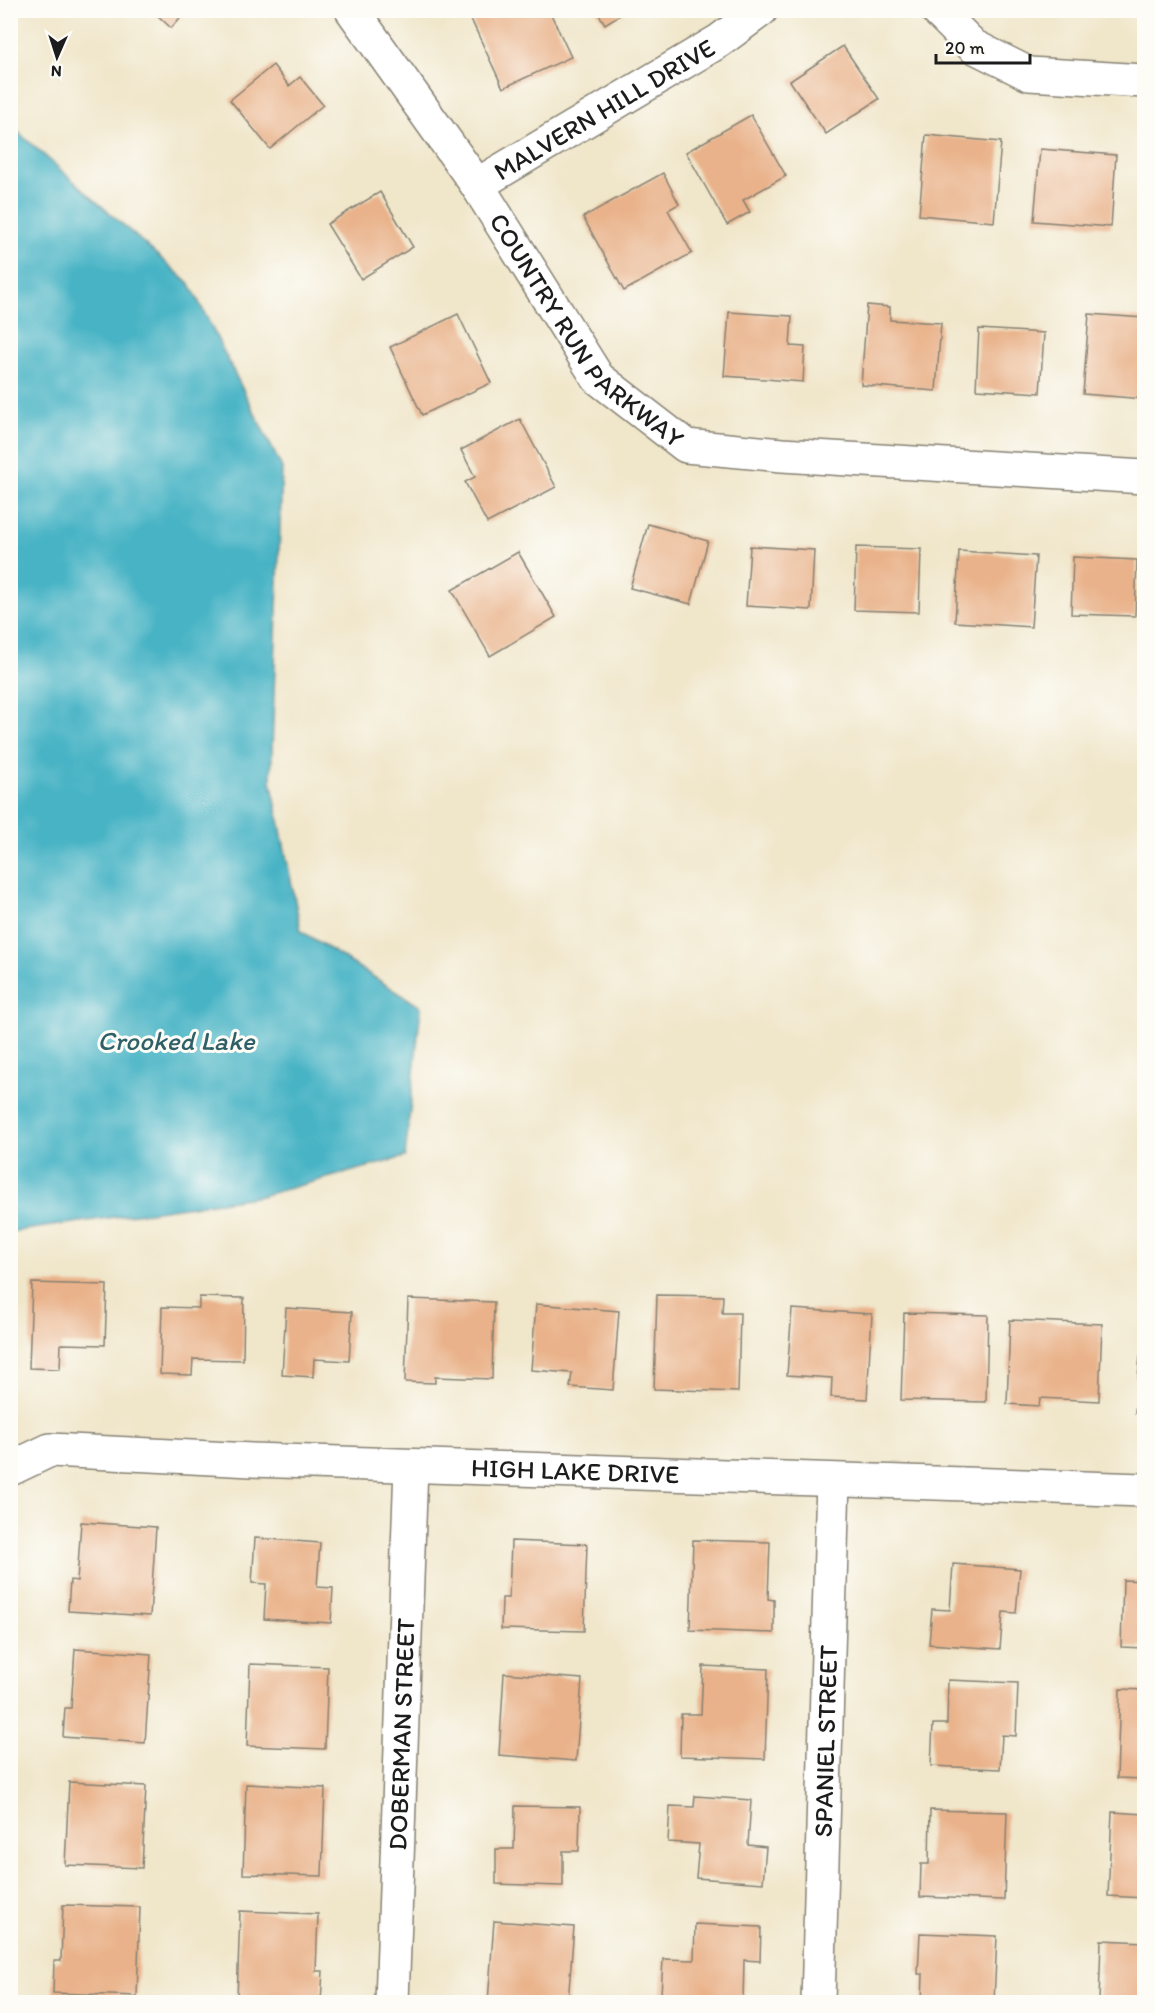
<svg xmlns="http://www.w3.org/2000/svg" width="1155" height="2013" font-family="Itim,sans-serif">
  <style>
    .water { fill: #47b3c5; stroke: #326870; stroke-width: 1.5 }
    .building { fill: #e9b28a }
    .lines { fill: none; stroke-linecap: round; stroke-linejoin: round }
    .minor-casing { stroke: #868173; stroke-width: 36 }
    .minor { stroke: #fff; stroke-width: 33 }
    .labels { text-anchor: middle; dominant-baseline: central; stroke-width: 6; stroke-linejoin: round; paint-order: stroke }
    .street-label { font-size: 26px; fill: #1c1c1c; stroke: #fdfcf7 }
    .water-label { font-size: 27px; font-style: italic; fill: #2f6068; stroke: #fdfcf7 }
  </style>
  <rect width="100%" height="100%" fill="#fdfcf7"/>
  <filter id="ink" filterUnits="userSpaceOnUse"><feTurbulence type="fractalNoise" baseFrequency=".0167" numOctaves="2"/><feDisplacementMap in="SourceGraphic" scale="12" xChannelSelector="R" yChannelSelector="G"/><feConvolveMatrix kernelMatrix="1 2 1 2 8 2 1 2 1" color-interpolation-filters="sRGB"/></filter>
  <filter id="wash" filterUnits="userSpaceOnUse"><feTurbulence type="fractalNoise" baseFrequency=".008" numOctaves="4" result="noise"/><feDisplacementMap in="SourceGraphic" scale="24" xChannelSelector="R" yChannelSelector="G"/><feGaussianBlur stdDeviation="1.35" result="paint"/><feColorMatrix in="noise" values="0 0 0 0 0 0 0 0 0 0 0 0 0 0 0 0 0 1.4 0 .05"/><feComposite in="paint" operator="in"/></filter>
  <g filter="url(#wash)">
    <rect width="100%" height="100%" fill="#f0e6ca"/>
    <!-- water -->
    <polygon class="water" points="10,125 190,284 282,468 271,780 301,931 421,1007 405,1157 261,1196 11,1232"/>
    <g id="blocks">
      <!-- building -->
      <g class="building">
        <polygon points="152,10 187,10 171,28"/>
        <polygon points="485,10 549,10 571,57 503,88 470,17"/>
        <polygon points="596,10 628,10 605,24"/>
        <polygon points="843,46 879,99 826,134 790,81"/>
        <polygon points="273,65 289,86 300,77 323,105 270,149 230,100"/>
        <polygon points="751,115 786,176 743,200 750,212 727,225 686,152"/>
        <polygon points="926,135 1001,142 994,222 919,215"/>
        <polygon points="1040,149 1116,155 1111,227 1034,221"/>
        <polygon points="663,173 679,204 668,210 692,253 624,291 583,217"/>
        <polygon points="380,192 413,247 361,279 327,224"/>
        <polygon points="867,305 890,307 890,320 941,323 936,391 861,385"/>
        <polygon points="729,312 792,316 790,346 805,347 803,382 724,376"/>
        <polygon points="458,314 491,383 422,415 390,347"/>
        <polygon points="1089,314 1144,318 1144,399 1083,394"/>
        <polygon points="979,329 1044,333 1040,393 976,389"/>
        <polygon points="520,419 556,487 487,523 465,482 475,477 461,450"/>
        <polygon points="648,524 708,541 691,604 630,588"/>
        <polygon points="750,546 814,550 811,610 746,606"/>
        <polygon points="856,547 921,549 919,612 854,610"/>
        <polygon points="959,551 1036,556 1031,627 955,622"/>
        <polygon points="518,552 556,617 490,656 452,590"/>
        <polygon points="1073,557 1137,560 1135,616 1071,614"/>
        <polygon points="32,1283 107,1285 105,1345 61,1344 60,1369 29,1368"/>
        <polygon points="657,1295 723,1296 722,1313 740,1313 738,1392 654,1389"/>
        <polygon points="199,1297 244,1298 243,1360 193,1359 192,1375 160,1374 162,1307 199,1308"/>
        <polygon points="408,1299 494,1302 492,1379 435,1377 435,1383 405,1382"/>
        <polygon points="536,1304 619,1311 613,1390 570,1387 572,1373 531,1370"/>
        <polygon points="286,1308 352,1312 349,1361 314,1359 313,1377 282,1375"/>
        <polygon points="792,1309 872,1314 867,1399 831,1397 832,1378 787,1375"/>
        <polygon points="904,1313 988,1315 986,1402 901,1400"/>
        <polygon points="1010,1320 1102,1324 1099,1401 1040,1398 1039,1406 1007,1404"/>
        <polygon points="1140,1356 1144,1356 1144,1413 1135,1413"/>
        <polygon points="81,1522 156,1527 150,1616 68,1611 70,1580 77,1581"/>
        <polygon points="255,1538 320,1543 317,1587 333,1588 331,1623 264,1619 266,1584 252,1583"/>
        <polygon points="693,1540 770,1542 768,1599 774,1600 774,1633 690,1630"/>
        <polygon points="511,1541 587,1544 584,1631 501,1629 502,1598 509,1598"/>
        <polygon points="953,1564 1020,1569 1016,1613 1003,1612 1000,1649 929,1644 932,1609 950,1610"/>
        <polygon points="1123,1580 1144,1581 1144,1648 1121,1647"/>
        <polygon points="75,1649 151,1654 145,1743 63,1737 65,1708 71,1708"/>
        <polygon points="250,1664 328,1667 325,1749 247,1746"/>
        <polygon points="703,1666 768,1669 765,1759 680,1756 681,1714 701,1714"/>
        <polygon points="504,1673 582,1679 576,1761 499,1755"/>
        <polygon points="948,1680 1018,1683 1016,1736 1002,1735 1000,1769 931,1766 933,1724 947,1724"/>
        <polygon points="1120,1689 1144,1690 1144,1779 1117,1778"/>
        <polygon points="69,1782 146,1786 142,1868 65,1865"/>
        <polygon points="246,1784 325,1788 322,1876 243,1874"/>
        <polygon points="695,1796 751,1800 748,1845 766,1847 763,1883 696,1878 699,1844 668,1842 670,1806 694,1807"/>
        <polygon points="515,1806 580,1807 579,1851 563,1851 563,1886 496,1884 496,1849 514,1849"/>
        <polygon points="930,1810 1007,1812 1004,1900 920,1897 921,1864 929,1864"/>
        <polygon points="1112,1812 1144,1814 1144,1898 1108,1896"/>
        <polygon points="63,1905 140,1907 137,1996 53,1993 54,1961 61,1961"/>
        <polygon points="240,1911 318,1914 316,1971 323,1971 321,2002 237,2000"/>
        <polygon points="494,1921 574,1927 568,2002 488,2002"/>
        <polygon points="695,1924 761,1927 760,1961 744,1960 743,2002 691,2002 691,1996 661,1995 663,1959 694,1960"/>
        <polygon points="920,1933 997,1936 994,2002 922,2002 923,1974 918,1974"/>
        <polygon points="1101,1940 1144,1942 1144,2002 1099,2002"/>
      </g>
    </g>
  </g>
  <g filter="url(#ink)">
    <use href="#blocks" fill-opacity="0" stroke="#868173" stroke-width="1.5"/>
    <g class="lines">
      <defs>
        <g id="minor">
          <path id="s1" d="M352 10 477 185 598 378 686 446 782 455 1144 477"/>
          <polyline points="937,10 973,46 1029,74 1144,81"/>
          <path id="s2" d="M477 185 719 41 761 10"/>
          <path id="s3" d="M10 1469 50 1450 252 1460 1144 1490"/>
          <path id="s4" d="M392 2002 411 1466"/>
          <path id="s5" d="M818 2002 833 1480"/>
        </g>
      </defs>
      <!-- minor casing -->
      <use href="#minor" class="minor-casing"/>
      <!-- minor -->
      <use href="#minor" class="minor"/>
    </g>
  </g>
  <g class="labels">
    <!-- street labels -->
    <g class="street-label">
      <text stroke="none"><textPath href="#s2" startOffset="148">MALVERN HILL DRIVE</textPath></text>
      <text stroke="none"><textPath href="#s1" startOffset="399">COUNTRY RUN PARKWAY</textPath></text>
      <text stroke="none"><textPath href="#s3" startOffset="570">HIGH LAKE DRIVE</textPath></text>
      <text stroke="none"><textPath href="#s4" startOffset="268">DOBERMAN STREET</textPath></text>
      <text stroke="none"><textPath href="#s5" startOffset="261">SPANIEL STREET</textPath></text>
    </g>
    <!-- water labels -->
    <g class="water-label">
      <text x="176" y="1040">Crooked Lake</text>
    </g>
  </g>
  <!-- margin -->
  <rect width="1155" height="2013" fill="none" stroke="#fdfcf7" stroke-width="36"/>
  <!-- north arrow -->
  <g transform="translate(57 57) rotate(183)" stroke="#fdfcf7" stroke-width="4.5" paint-order="stroke">
  <path d="M0-4.5L10 22L0 15L-10 22Z" fill="#1c1c1c"/>
  <text y="-9" font-size="16" font-weight="bold" text-anchor="middle" fill="#1c1c1c">N</text>
  </g>
  <!-- scale -->
  <path d="M936 54v9h94v-9" fill="none" stroke="#1c1c1c" stroke-width="3"/>
  <text x="945" y="54" font-size="18" fill="#1c1c1c" stroke="#fdfcf7" stroke-width="4.5" paint-order="stroke">20 m</text>
</svg>
